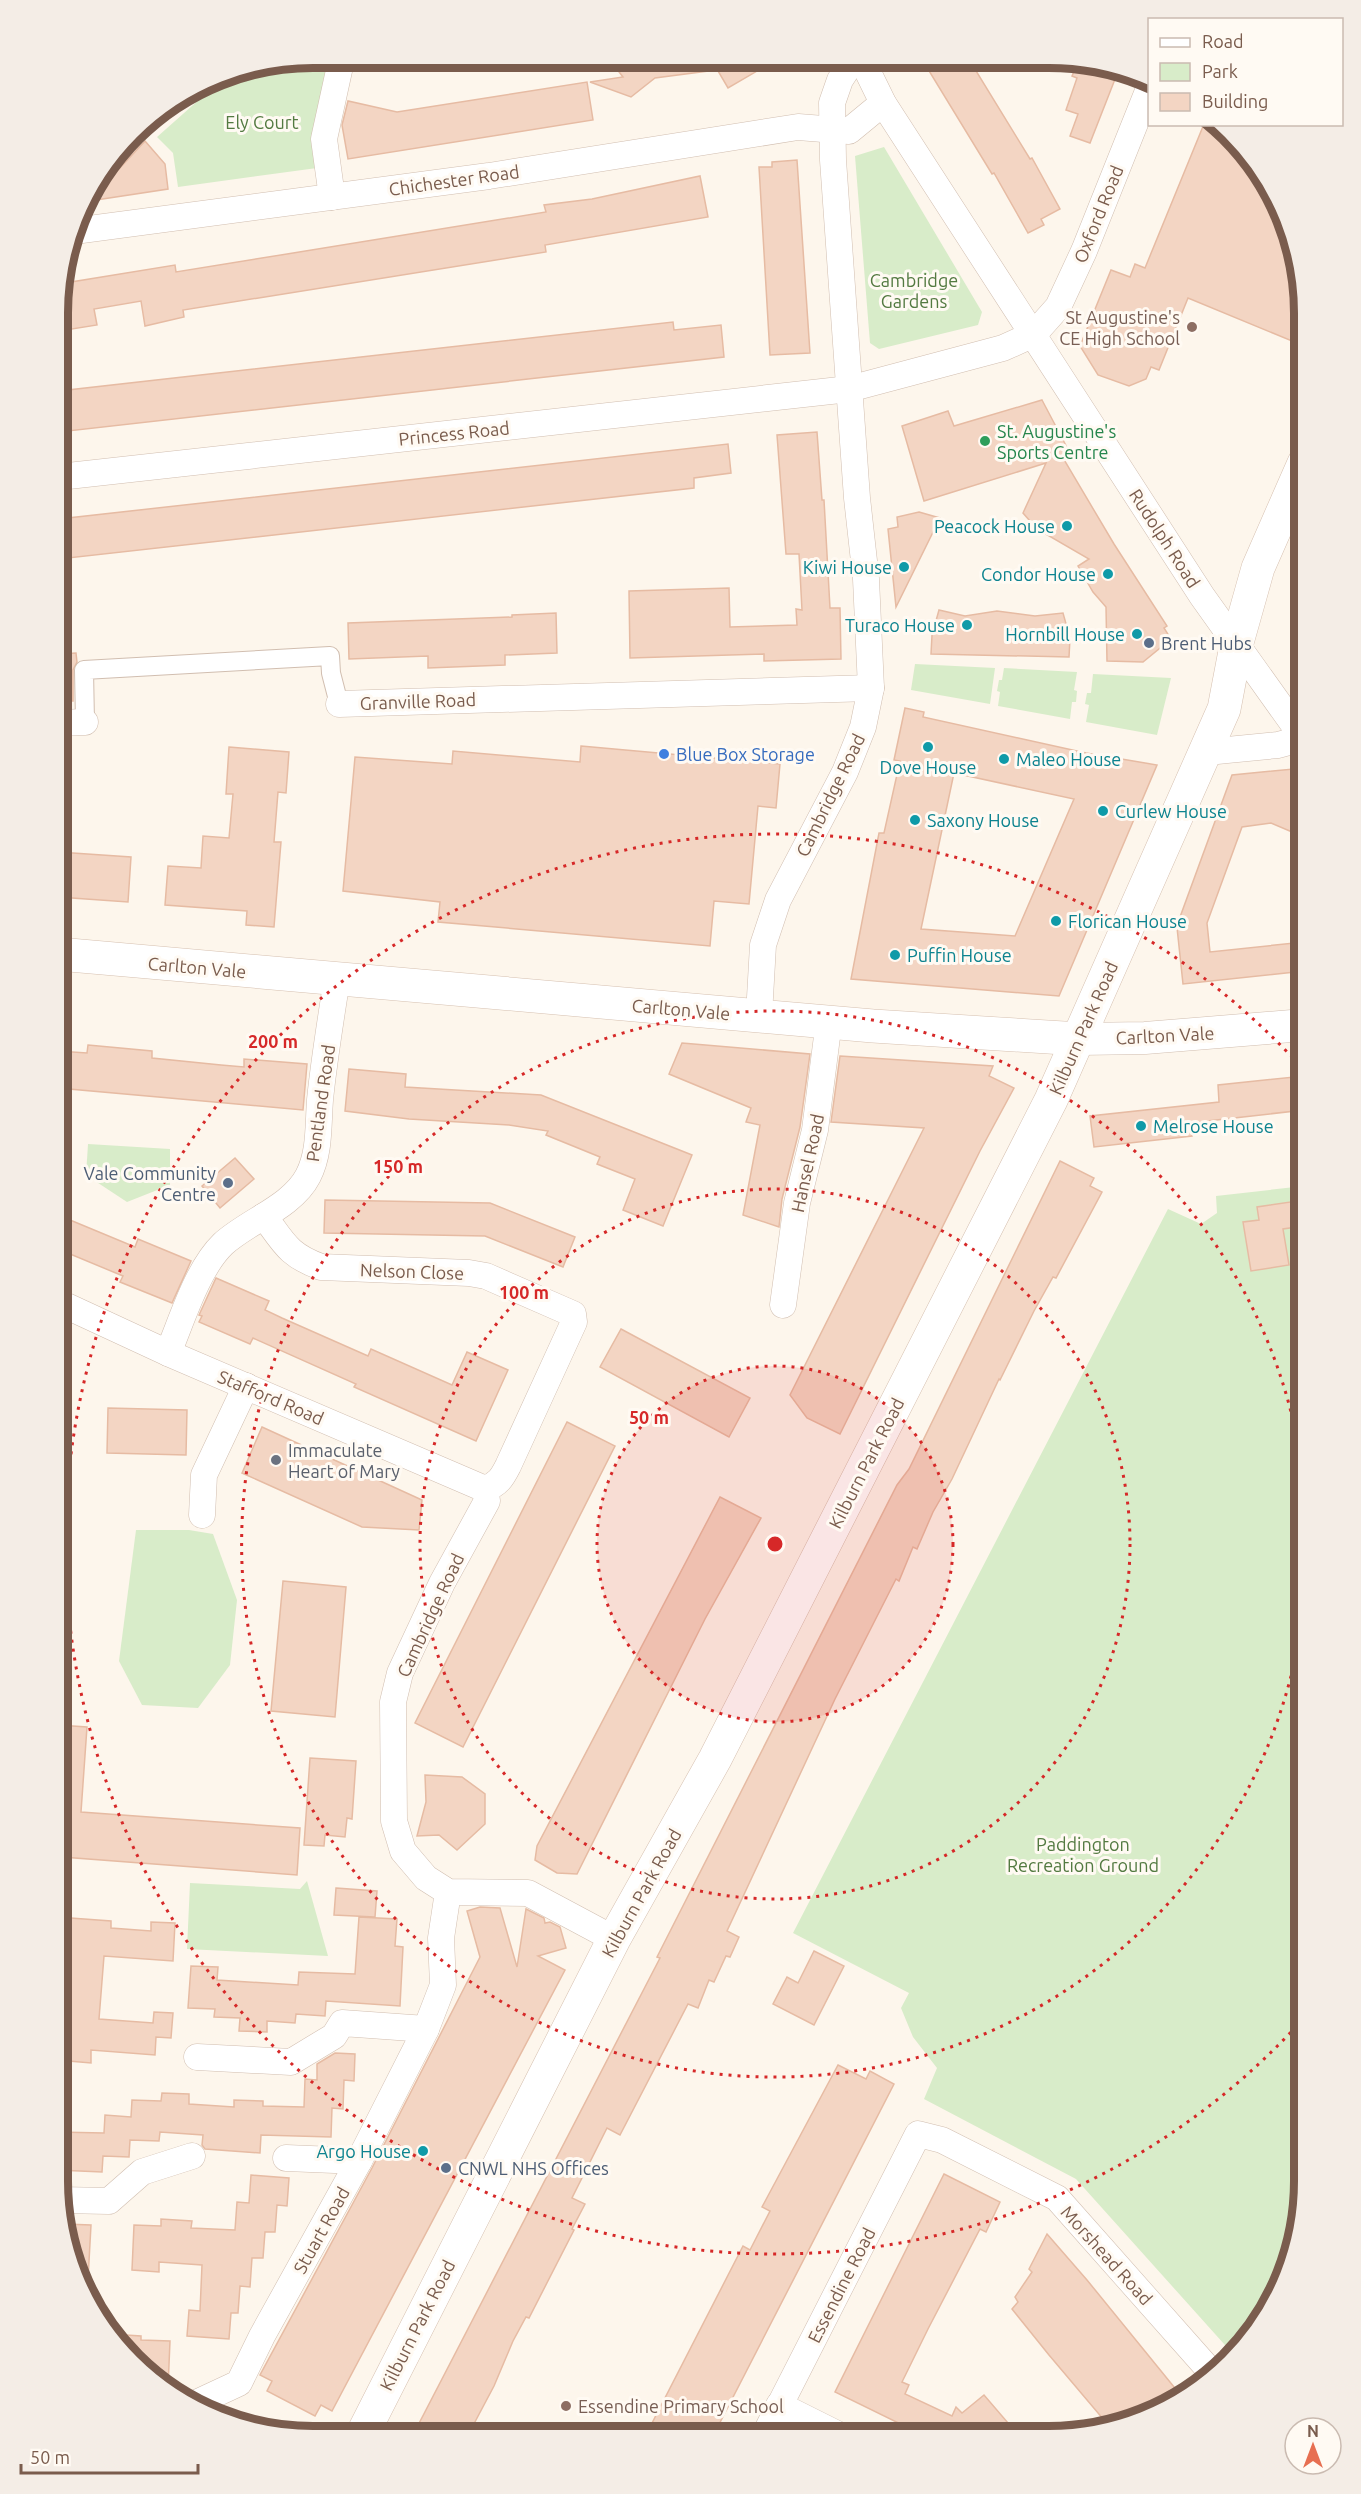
<svg xmlns="http://www.w3.org/2000/svg" width="1361" height="2494" font-family="Ubuntu,sans-serif">
  <style>
    .green { fill: #d8ecc9 }
    .building { fill: #f3d5c3; stroke: #e6bba3; stroke-width: 1.5; fill-rule: evenodd }
    .lines { fill: none; stroke-linecap: round; stroke-linejoin: round }
    .pedestrian-casing { stroke: #d1beb0; stroke-width: 20 }
    .minor-casing { stroke: #d1beb0; stroke-width: 27 }
    .tertiary-casing { stroke: #d1beb0; stroke-width: 33 }
    .secondary-casing { stroke: #d6c0b0; stroke-width: 34 }
    .pedestrian { stroke: #fff; stroke-width: 18 }
    .minor { stroke: #fff; stroke-width: 26 }
    .tertiary { stroke: #fff; stroke-width: 32 }
    .secondary { stroke: #fff; stroke-width: 33 }
    .ring { fill: none; stroke: #d62828; stroke-width: 3; stroke-dasharray: 3 6 }
    .education-dot { fill: #8d6e63; stroke: #fffaf3; stroke-width: 2 }
    .leisure-dot { fill: #2e9e5b; stroke: #fffaf3; stroke-width: 2 }
    .culture-dot { fill: #0f9aa8; stroke: #fffaf3; stroke-width: 2 }
    .service-dot { fill: #5c6f8a; stroke: #fffaf3; stroke-width: 2 }
    .shop-dot { fill: #3f7fe0; stroke: #fffaf3; stroke-width: 2 }
    .worship-dot { fill: #6b7280; stroke: #fffaf3; stroke-width: 2 }
    .labels { text-anchor: middle; dominant-baseline: central; stroke-width: 6; stroke-linejoin: round; paint-order: stroke }
    .park-label { font-size: 18px; fill: #537a41; stroke: #fffaf3 }
    .street-label { font-size: 18px; fill: #7a5c4d; stroke: #fffaf3 }
    .education-label { font-size: 18px; fill: #785e54; stroke: #fffaf3; text-anchor: end }
    .leisure-label { font-size: 18px; fill: #27864d; stroke: #fffaf3; text-anchor: start }
    .culture-label { font-size: 18px; fill: #0d838f; stroke: #fffaf3; text-anchor: end }
    .service-label { font-size: 18px; fill: #4e5e75; stroke: #fffaf3; text-anchor: start }
    .shop-label { font-size: 18px; fill: #366cbe; stroke: #fffaf3; text-anchor: start }
    .worship-label { font-size: 18px; fill: #5b616d; stroke: #fffaf3; text-anchor: start }
    .rim { fill: none; stroke: #7a5c4d; stroke-width: 8 }
    .centre { fill: #d62828; stroke: #fffaf3; stroke-width: 3 }
    .ring-label { font-size: 18px; text-anchor: middle; font-weight: bold; fill: #d62828; stroke: #fffaf3; stroke-width: 6; stroke-linejoin: round; paint-order: stroke }
  </style>
  <rect width="100%" height="100%" fill="#fdf6ec"/>
  <!-- green -->
  <g class="green">
    <polygon points="313,57 333,57 317,168 178,187 173,153 157,137 228,74"/>
    <polygon points="884,147 982,312 978,325 879,349 870,343 855,156"/>
    <polygon points="915,664 995,668 990,704 911,690"/>
    <polygon points="1004,668 1077,672 1074,690 1077,691 1076,702 1072,702 1070,719 998,706 1000,692 997,691 999,680 1002,680"/>
    <polygon points="1093,674 1171,678 1157,735 1086,722 1089,705 1085,704 1087,693 1091,693"/>
    <polygon points="88,1144 170,1149 170,1185 127,1202 86,1175"/>
    <polygon points="1304,1186 1303,2198 1285,2279 1251,2337 1233,2354 1076,2179 924,2099 937,2068 913,2037 901,2008 909,1993 793,1933 1168,1209 1201,1224 1217,1213 1216,1196"/>
    <polygon points="136,1530 189,1530 213,1534 237,1600 230,1665 198,1708 142,1705 119,1661"/>
    <polygon points="307,1881 328,1956 187,1949 190,1883 300,1889"/>
  </g>
  <!-- building -->
  <g class="building">
    <polygon points="609,59 707,59 708,71 655,78 631,97 590,82 623,77"/>
    <polygon points="711,59 745,60 776,60 728,88"/>
    <polygon points="923,61 970,61 1030,159 1032,158 1060,209 1041,219 1044,225 1028,233 994,173 992,174"/>
    <polygon points="1078,62 1098,62 1119,69 1090,143 1070,136 1078,114 1066,110 1077,78 1072,76"/>
    <polygon points="587,82 593,120 348,159 342,125 348,101 397,112"/>
    <polygon points="1204,124 1229,134 1261,170 1290,230 1304,313 1304,346 1188,298 1159,370 1151,367 1146,379 1129,386 1098,375 1080,346 1111,270 1130,277 1135,264 1145,268"/>
    <polygon points="145,141 165,164 168,189 83,202 118,155 119,169"/>
    <polygon points="797,160 810,353 770,355 759,167 772,167 772,162"/>
    <polygon points="700,176 708,217 545,245 546,252 183,310 184,317 145,326 141,301 94,309 97,325 66,330 64,313 59,314 59,284 175,265 176,272 546,212 544,205 592,199"/>
    <polygon points="673,322 674,330 721,325 724,357 59,432 59,391"/>
    <polygon points="1042,400 1071,455 1063,458 1114,544 1167,626 1164,628 1171,639 1143,662 1107,661 1106,607 1093,592 1078,566 1089,559 1037,529 1023,513 1046,463 924,501 902,426 948,411 954,426"/>
    <polygon points="817,432 822,500 824,500 830,608 840,608 841,659 764,661 764,654 630,658 629,591 729,588 730,627 797,625 796,609 802,610 799,554 786,554 777,435"/>
    <polygon points="728,444 731,473 694,478 694,488 59,559 59,519"/>
    <polygon points="919,512 940,518 896,607 888,529 898,527 897,517"/>
    <polygon points="939,610 965,616 997,611 1035,616 1063,613 1070,638 1069,657 931,654 932,635"/>
    <polygon points="556,613 557,653 505,655 505,665 428,668 428,656 349,659 348,623 512,617 512,615"/>
    <polygon points="76,653 77,662 73,670 73,701 59,701 59,654"/>
    <path d="M905 708 924 712 923 717 1086 753 1157 765 1059 996 851 979 879 833H884L900 761 894 760ZM954 773 1074 799 1015 936 921 929Z"/>
    <polygon points="581,746 780,764 776,808 758,806 749,904 714,901 710,946 438,922 440,902 343,891 355,757 452,764 453,751 580,762"/>
    <polygon points="229,747 289,752 286,793 278,792 274,842 281,842 274,927 246,925 247,911 165,905 168,866 201,868 203,836 229,838 233,794 226,794"/>
    <polygon points="1304,768 1304,837 1271,823 1242,827 1207,923 1210,952 1304,942 1304,971 1183,984 1176,918 1180,917 1232,775"/>
    <polygon points="58,852 131,857 128,902 58,897"/>
    <polygon points="682,1043 810,1054 800,1127 782,1199 779,1227 743,1215 760,1125 746,1122 751,1108 669,1074"/>
    <polygon points="88,1045 152,1051 152,1058 221,1065 244,1067 244,1059 307,1064 303,1110 58,1088 58,1051 87,1053"/>
    <polygon points="840,1056 993,1066 989,1076 1014,1088 980,1151 840,1434 807,1418 790,1395 924,1128 831,1122"/>
    <polygon points="349,1069 406,1074 405,1087 541,1095 692,1155 663,1226 623,1210 635,1179 597,1164 600,1157 546,1135 548,1131 509,1125 409,1119 345,1111"/>
    <polygon points="1304,1076 1304,1110 1190,1123 1192,1136 1094,1147 1090,1116 1219,1102 1218,1085"/>
    <polygon points="235,1158 254,1179 220,1208 202,1186"/>
    <polygon points="1060,1161 1094,1178 1090,1186 1102,1192 1056,1278 1053,1277 1034,1311 1000,1380 999,1379 952,1479 933,1512 917,1549 913,1547 899,1581 896,1579 835,1699 727,1931 739,1937 730,1957 726,1956 714,1982 709,1980 698,2008 688,2004 620,2135 607,2128 572,2198 585,2204 572,2229 574,2230 529,2318 526,2317 513,2341 494,2386 468,2435 413,2435 660,1958 657,1957 897,1485 909,1469"/>
    <polygon points="325,1200 490,1203 575,1237 563,1267 485,1236 324,1233"/>
    <polygon points="1304,1200 1304,1226 1283,1229 1289,1265 1251,1271 1243,1222 1259,1220 1257,1207"/>
    <polygon points="58,1215 135,1247 138,1239 191,1261 172,1303 120,1282 123,1276 58,1249"/>
    <polygon points="216,1278 269,1301 265,1310 282,1318 368,1356 371,1349 452,1385 467,1352 508,1370 476,1441 354,1387 356,1384 253,1338 250,1344 199,1322 202,1316 199,1315"/>
    <polygon points="621,1329 750,1398 729,1437 600,1367"/>
    <polygon points="108,1408 187,1410 186,1455 107,1453"/>
    <polygon points="567,1422 615,1446 463,1747 415,1723"/>
    <polygon points="262,1427 422,1500 419,1530 362,1527 242,1473"/>
    <polygon points="720,1497 761,1518 705,1619 577,1874 557,1873 535,1860 537,1846"/>
    <polygon points="283,1581 346,1587 335,1717 271,1711"/>
    <polygon points="58,1725 87,1727 81,1812 300,1828 297,1875 62,1857 64,1825 57,1824"/>
    <polygon points="310,1758 356,1761 352,1819 347,1818 345,1837 325,1835 324,1846 304,1845"/>
    <polygon points="425,1775 462,1777 485,1794 485,1824 457,1850 439,1835 417,1836 426,1802"/>
    <polygon points="336,1888 377,1891 375,1917 334,1915"/>
    <polygon points="480,1907 500,1908 517,1967 526,1909 544,1918 545,1923 550,1922 560,1927 566,1948 538,1956 565,1970 332,2411 321,2405 315,2416 267,2391 272,2381 260,2375 372,2168 480,1957 467,1911"/>
    <polygon points="57,1917 111,1921 111,1928 151,1931 151,1922 175,1923 173,1961 104,1956 99,2019 153,2023 154,2012 173,2013 171,2038 156,2037 155,2055 91,2050 91,2063 57,2060"/>
    <polygon points="359,1917 397,1919 395,1946 403,1947 400,2006 326,2001 325,2016 296,2014 295,2023 267,2021 267,2032 239,2031 240,2018 214,2017 215,2009 188,2008 191,1966 218,1967 217,1980 298,1985 299,1972 355,1974"/>
    <polygon points="814,1951 844,1966 814,2025 773,2004 787,1977 798,1983"/>
    <polygon points="335,2053 355,2054 354,2081 344,2080 343,2109 332,2108 331,2137 261,2135 260,2153 205,2149 202,2145 203,2135 160,2132 159,2141 130,2140 129,2157 103,2156 102,2172 57,2170 57,2132 104,2133 105,2115 131,2117 132,2100 161,2101 162,2093 189,2094 189,2104 234,2107 234,2100 263,2101 263,2106 304,2107 305,2079 317,2080 317,2064"/>
    <polygon points="838,2065 866,2079 870,2071 894,2084 713,2436 658,2436 648,2431 743,2246 750,2250 770,2211 762,2207"/>
    <polygon points="944,2174 1000,2202 986,2232 980,2229 928,2329 902,2382 909,2385 905,2394 952,2416 956,2407 962,2413 984,2395 1020,2437 927,2437 835,2392"/>
    <polygon points="251,2175 289,2178 287,2206 277,2205 275,2232 265,2232 263,2258 252,2258 250,2287 240,2286 238,2313 231,2313 229,2339 187,2336 189,2310 200,2311 202,2265 159,2262 159,2272 132,2270 134,2225 161,2226 161,2219 192,2221 191,2228 235,2230 237,2202 249,2203"/>
    <polygon points="64,2224 91,2225 87,2298 71,2264"/>
    <polygon points="1047,2234 1087,2280 1183,2398 1131,2423 1109,2426 1049,2355 1012,2309 1018,2302 1015,2297 1032,2272 1029,2269"/>
    <polygon points="110,2334 141,2336 141,2340 170,2341 168,2388 144,2374"/>
  </g>
  <g class="lines">
    <defs>
      <polyline id="pedestrian" points="85,722 84,670 330,656 331,673 339,704"/>
      <g id="minor">
        <polyline points="862,60 883,103 1202,596 1294,725 1300,739 1278,745 1207,752"/>
        <polyline points="332,197 324,139 342,57"/>
        <polyline points="74,231 489,176 798,127 849,131 883,103"/>
        <polyline points="59,477 849,389 1003,348 1034,334 1058,307 1084,251 1150,86"/>
        <polyline points="339,704 871,688"/>
        <polyline points="59,723 85,722"/>
        <polyline points="759,1015 763,945 778,900 845,772 863,727 871,688 866,579 857,498 833,160 832,103 840,80 853,60"/>
        <path d="M264 1216C284 1243 288 1255 321 1267L469 1273 486 1276 573 1314 574 1322 508 1466C502 1478 498 1484 485 1489L487 1501 442 1583 400 1673 393 1702 394 1821 403 1851 426 1878 448 1892 528 1893 614 1939"/>
        <polyline points="58,1302 168,1353 485,1489"/>
        <polyline points="783,1305 797,1203 815,1130 829,1021"/>
        <path d="M168 1353C182 1320 197 1269 223 1244 248 1221 292 1207 308 1176 320 1153 318 1126 320 1100 324 1059 331 1019 337 978"/>
        <polyline points="202,1515 204,1475 246,1386"/>
        <polyline points="197,2057 291,2062 334,2036 342,2023 426,2029"/>
        <polyline points="286,2158 359,2161"/>
        <polyline points="60,2200 109,2201 142,2172 192,2156"/>
        <polyline points="194,2404 239,2383 262,2336 359,2161 426,2029 443,1985 441,1938 448,1892"/>
        <polyline points="779,2405 841,2436"/>
        <polyline points="764,2436 918,2134 942,2140 1057,2198 1212,2373"/>
      </g>
      <polyline id="tertiary" points="1080,1039 1145,1038 1304,1025"/>
      <g id="secondary">
        <polyline points="58,954 873,1026 1080,1039"/>
        <polyline points="362,2435 614,1939 715,1759 1051,1100 1224,709 1236,646 1258,568 1304,463"/>
      </g>
    </defs>
    <!-- pedestrian casing -->
    <use href="#pedestrian" class="pedestrian-casing"/>
    <!-- minor casing -->
    <use href="#minor" class="minor-casing"/>
    <!-- tertiary casing -->
    <use href="#tertiary" class="tertiary-casing"/>
    <!-- secondary casing -->
    <use href="#secondary" class="secondary-casing"/>
    <!-- pedestrian -->
    <use href="#pedestrian" class="pedestrian"/>
    <!-- minor -->
    <use href="#minor" class="minor"/>
    <!-- tertiary -->
    <use href="#tertiary" class="tertiary"/>
    <!-- secondary -->
    <use href="#secondary" class="secondary"/>
  </g>
  <!-- distance rings -->
  <circle cx="775" cy="1544" r="178" fill="#d62828" fill-opacity=".12"/>
  <g class="ring">
    <circle cx="775" cy="1544" r="178"/>
    <circle cx="775" cy="1544" r="355"/>
    <path d="M1303 1614A533 533 0 1 1 1303 1474"/>
    <path d="M1303 2019A710 710 0 1 1 1303 1069"/>
  </g>
  <!-- markers -->
  <g class="education-dot">
    <circle cx="1192" cy="327" r="6"/>
    <circle cx="566" cy="2406" r="6"/>
  </g>
  <circle class="leisure-dot" cx="985" cy="441" r="6"/>
  <g class="culture-dot">
    <circle cx="1067" cy="526" r="6"/>
    <circle cx="904" cy="567" r="6"/>
    <circle cx="1108" cy="574" r="6"/>
    <circle cx="967" cy="625" r="6"/>
    <circle cx="1137" cy="634" r="6"/>
    <circle cx="928" cy="747" r="6"/>
    <circle cx="1004" cy="759" r="6"/>
    <circle cx="1103" cy="811" r="6"/>
    <circle cx="915" cy="820" r="6"/>
    <circle cx="1056" cy="921" r="6"/>
    <circle cx="895" cy="955" r="6"/>
    <circle cx="1141" cy="1126" r="6"/>
    <circle cx="423" cy="2151" r="6"/>
  </g>
  <g class="service-dot">
    <circle cx="1149" cy="643" r="6"/>
    <circle cx="228" cy="1183" r="6"/>
    <circle cx="446" cy="2168" r="6"/>
  </g>
  <circle class="shop-dot" cx="664" cy="754" r="6"/>
  <circle class="worship-dot" cx="276" cy="1460" r="6"/>
  <g class="labels">
    <!-- park labels -->
    <g class="park-label">
      <text x="262" y="122">Ely Court</text>
      <text x="914" y="280">Cambridge<tspan x="914" dy="21">Gardens</tspan></text>
      <text x="1083" y="1844">Paddington<tspan x="1083" dy="21">Recreation Ground</tspan></text>
    </g>
    <!-- street labels -->
    <g class="street-label">
      <text transform="translate(454 180) rotate(-8)">Chichester Road</text>
      <text transform="translate(1098 214) rotate(-68)">Oxford Road</text>
      <text transform="translate(454 433) rotate(-6)">Princess Road</text>
      <text transform="translate(1165 538) rotate(57)">Rudolph Road</text>
      <text transform="translate(418 701) rotate(-2)">Granville Road</text>
      <text transform="translate(830 795) rotate(-64)">Cambridge Road</text>
      <text transform="translate(197 967) rotate(5)">Carlton Vale</text>
      <text transform="translate(681 1009) rotate(5)">Carlton Vale</text>
      <text transform="translate(1083 1028) rotate(-66)">Kilburn Park Road</text>
      <text transform="translate(1165 1035) rotate(-3)">Carlton Vale</text>
      <text transform="translate(320 1103) rotate(-82)">Pentland Road</text>
      <text transform="translate(807 1163) rotate(-78)">Hansel Road</text>
      <text transform="translate(412 1271) rotate(2)">Nelson Close</text>
      <text transform="translate(271 1397) rotate(23)">Stafford Road</text>
      <text transform="translate(866 1463) rotate(-63)">Kilburn Park Road</text>
      <text transform="translate(430 1615) rotate(-65)">Cambridge Road</text>
      <text transform="translate(641 1893) rotate(-61)">Kilburn Park Road</text>
      <text transform="translate(321 2230) rotate(-61)">Stuart Road</text>
      <text transform="translate(1107 2255) rotate(48)">Morshead Road</text>
      <text transform="translate(841 2285) rotate(-63)">Essendine Road</text>
      <text transform="translate(417 2325) rotate(-63)">Kilburn Park Road</text>
    </g>
    <!-- education labels -->
    <g class="education-label">
      <text x="1180" y="317">St Augustine's<tspan x="1180" dy="21">CE High School</tspan></text>
      <text x="578" y="2406" text-anchor="start">Essendine Primary School</text>
    </g>
    <!-- leisure labels -->
    <g class="leisure-label">
      <text x="997" y="431">St. Augustine's<tspan x="997" dy="21">Sports Centre</tspan></text>
    </g>
    <!-- culture labels -->
    <g class="culture-label">
      <text x="1055" y="526">Peacock House</text>
      <text x="892" y="567">Kiwi House</text>
      <text x="1096" y="574">Condor House</text>
      <text x="955" y="625">Turaco House</text>
      <text x="1125" y="634">Hornbill House</text>
      <text x="1016" y="759" text-anchor="start">Maleo House</text>
      <text x="928" y="767" text-anchor="middle">Dove House</text>
      <text x="1115" y="811" text-anchor="start">Curlew House</text>
      <text x="927" y="820" text-anchor="start">Saxony House</text>
      <text x="1068" y="921" text-anchor="start">Florican House</text>
      <text x="907" y="955" text-anchor="start">Puffin House</text>
      <text x="1153" y="1126" text-anchor="start">Melrose House</text>
      <text x="411" y="2151">Argo House</text>
    </g>
    <!-- service labels -->
    <g class="service-label">
      <text x="1161" y="643">Brent Hubs</text>
      <text x="216" y="1173" text-anchor="end">Vale Community<tspan x="216" dy="21">Centre</tspan></text>
      <text x="458" y="2168">CNWL NHS Offices</text>
    </g>
    <!-- shop labels -->
    <g class="shop-label">
      <text x="676" y="754">Blue Box Storage</text>
    </g>
    <!-- worship labels -->
    <g class="worship-label">
      <text x="288" y="1450">Immaculate<tspan x="288" dy="21">Heart of Mary</tspan></text>
    </g>
  </g>
  <!-- crop -->
  <path d="M0 0H1361V2494H0ZM313 68H1049A245 245 0 0 1 1294 313V2181A245 245 0 0 1 1049 2426H313A245 245 0 0 1 68 2181V313A245 245 0 0 1 313 68Z" fill="#f4ede6" fill-rule="evenodd"/>
  <path class="rim" d="M313 68H1049A245 245 0 0 1 1294 313V2181A245 245 0 0 1 1049 2426H313A245 245 0 0 1 68 2181V313A245 245 0 0 1 313 68Z"/>
  <circle cx="775" cy="1544" r="9" class="centre"/>
  <g class="ring-label">
    <text x="273" y="1048">200 m</text>
    <text x="398" y="1173">150 m</text>
    <text x="524" y="1299">100 m</text>
    <text x="649" y="1424">50 m</text>
  </g>
  <!-- legend -->
  <rect x="1148" y="18" width="195" height="108" fill="#fffaf3" stroke="#cabbb1" stroke-width="1.5"/>
  <rect x="1160" y="38" width="30" height="9" fill="#ffffff" stroke="#cabbb1" stroke-width="1.5"/>
  <text x="1202" y="48" font-size="18" fill="#7a5c4d">Road</text>
  <rect x="1160" y="63" width="30" height="18" fill="#d8ecc9" stroke="#cabbb1" stroke-width="1.5"/>
  <text x="1202" y="78" font-size="18" fill="#7a5c4d">Park</text>
  <rect x="1160" y="93" width="30" height="18" fill="#f3d5c3" stroke="#cabbb1" stroke-width="1.5"/>
  <text x="1202" y="108" font-size="18" fill="#7a5c4d">Building</text>
  <!-- north arrow -->
  <g transform="translate(1313 2446)"><circle r="28" fill="#fffaf3" stroke="#cabbb1" stroke-width="1.5"/>
  <path d="M0-4.5L10 22L0 15L-10 22Z" fill="#e76f51"/>
  <text y="-9" font-size="16" font-weight="bold" text-anchor="middle" fill="#7a5c4d">N</text>
  </g>
  <!-- scale -->
  <path d="M21 2464v9h177v-9" fill="none" stroke="#7a5c4d" stroke-width="3"/>
  <text x="30" y="2464" font-size="18" fill="#7a5c4d" stroke="#fffaf3" stroke-width="4.5" paint-order="stroke">50 m</text>
</svg>
